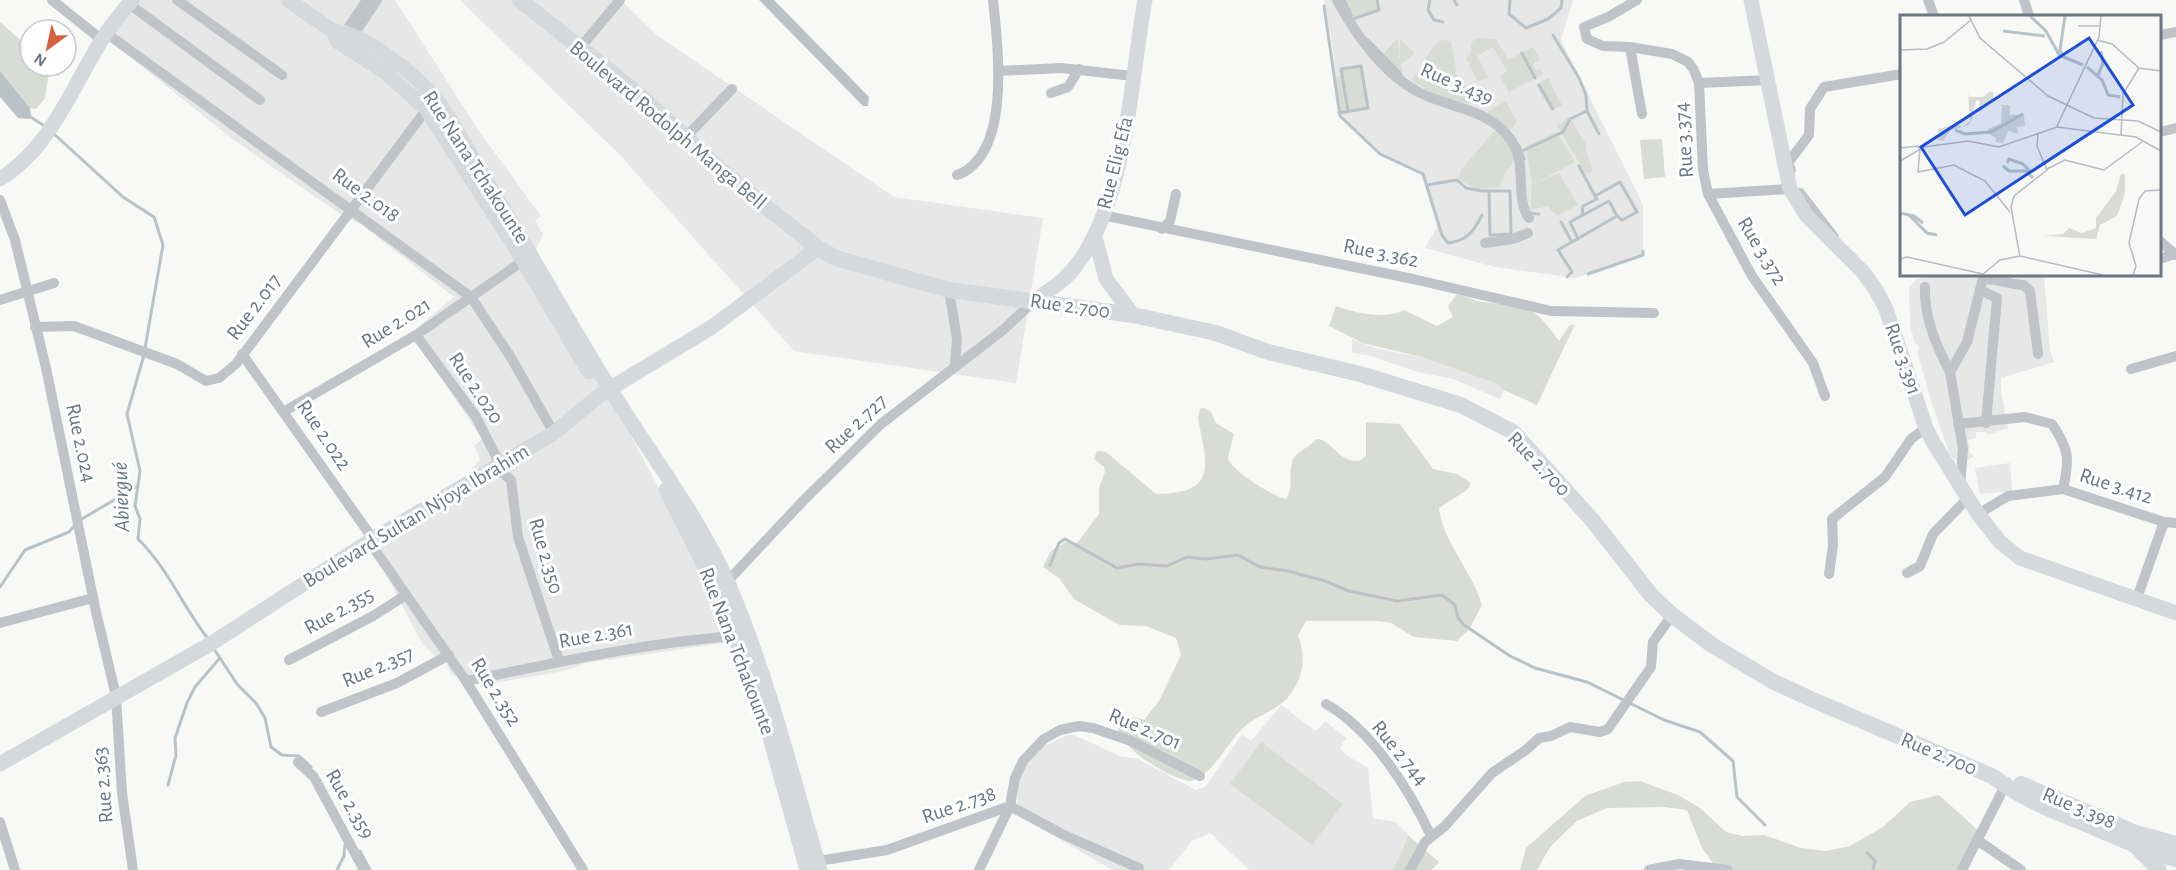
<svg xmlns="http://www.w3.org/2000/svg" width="2176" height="870" font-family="'Alegreya Sans',sans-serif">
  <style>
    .built { fill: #e6e7e6 }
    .green { fill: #d8dcd5 }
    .water { fill: #b9c3c7 }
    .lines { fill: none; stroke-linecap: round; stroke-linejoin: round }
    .stream { stroke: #b9c3c7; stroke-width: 3 }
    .street { stroke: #c0c3c7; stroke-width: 10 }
    .secondary { stroke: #d5d9dc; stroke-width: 15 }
    .primary { stroke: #d5d9dc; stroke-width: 16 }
    .labels { text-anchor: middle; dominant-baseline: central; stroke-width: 6; stroke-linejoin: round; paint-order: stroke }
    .street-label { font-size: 21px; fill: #6a7783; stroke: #fff }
    .water-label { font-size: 22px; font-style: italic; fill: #66777f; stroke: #fff }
    .inset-river { fill: none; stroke: #b9c3c7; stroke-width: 3 }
    .inset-road { fill: none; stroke: #b6bcc1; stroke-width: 1.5 }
    .view { fill: #1d4ed8; fill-opacity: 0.15; stroke: #1d4ed8; stroke-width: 3 }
    .inset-edge { fill: none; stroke: #6a7783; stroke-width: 3 }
  </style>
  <rect width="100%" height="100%" fill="#f8f8f6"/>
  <!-- built -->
  <g class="built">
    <polygon points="136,0 395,0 479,131 541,216 535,221 543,234 534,254 710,584 730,630 724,643 586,663 564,671 493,683 452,675 444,660 437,658 423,645 370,544 450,495 480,459 474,446 482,439 411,333 454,297 362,225 343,216 235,141 110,41"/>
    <polygon points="460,0 621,0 658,36 894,197 1043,218 1016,383 794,351 619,154"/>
    <polygon points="1324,0 1573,0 1561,40 1643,205 1643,255 1576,278 1495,267 1425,248 1437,227 1433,205 1423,174 1380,154 1340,116 1332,42"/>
    <polygon points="1934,275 2044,276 2050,350 2054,362 2001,378 2001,391 2008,428 1987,435 1986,432 1976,432 1976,438 1968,440 1970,454 1972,453 1973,457 1968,460 1957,461 1950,455 1932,404 1917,351 1919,346 1915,343 1910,326 1909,287 1917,279"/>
    <polygon points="1352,339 1375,348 1434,360 1495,383 1504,390 1500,399 1453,379 1418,372 1368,355 1352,353"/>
    <polygon points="2010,463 2012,491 1980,494 1975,468"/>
    <polygon points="1281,705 1316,731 1325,721 1346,738 1340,748 1346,755 1368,768 1373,818 1396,822 1408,835 1402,847 1400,861 1392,870 1249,870 1210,833 1192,841 1169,870 1112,870 1014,812 1018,801 1016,777 1041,748 1067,735 1074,735 1122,757 1136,758 1196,790 1205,787 1242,734 1251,741"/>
  </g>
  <!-- green -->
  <g class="green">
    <polygon points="1345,0 1377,0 1380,9 1353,19"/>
    <polygon points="0,22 24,43 30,43 30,66 50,66 45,98 36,109 30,108 0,71"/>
    <polygon points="1398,38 1400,60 1400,39 1415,53 1401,64 1402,74 1382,55"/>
    <polygon points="1476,38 1496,39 1508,60 1533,47 1540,59 1533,64 1536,71 1540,69 1543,74 1509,92 1500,76 1507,71 1493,47 1477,56 1489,78 1477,81 1466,58 1471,54 1471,43"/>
    <path d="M1441 40 1451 41 1459 87 1468 86 1471 103C1450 105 1427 91 1411 79 1424 70 1425 51 1441 40Z"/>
    <polygon points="1361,66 1368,108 1348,112 1345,92 1347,111 1339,112 1334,77 1342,76 1341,69"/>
    <polygon points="1548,78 1562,105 1551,111 1536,85"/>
    <polygon points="1506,101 1517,122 1509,131 1485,113"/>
    <polygon points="1569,117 1587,146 1585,148 1593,171 1586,174 1557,126"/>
    <polygon points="1496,129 1506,138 1517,158 1506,171 1499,187 1477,190 1459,179 1461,170"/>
    <polygon points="1557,132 1575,162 1534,184 1559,173 1578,205 1557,216 1548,206 1530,210 1532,185 1526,146"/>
    <polygon points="1662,139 1665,177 1644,179 1640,140"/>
    <path d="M1456 295C1467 295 1473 301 1483 302 1528 307 1531 302 1559 341L1569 326 1575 324 1537 405 1504 390 1495 383 1425 358 1363 343 1329 326 1336 306C1356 313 1385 320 1404 310L1437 326 1453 317 1448 306Z"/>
    <path d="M1204 408 1211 412 1216 423 1234 434 1228 458C1230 470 1274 497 1286 499 1294 487 1288 475 1292 462 1296 450 1309 449 1316 439 1331 438 1337 462 1359 461L1366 456V422L1400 424 1433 469 1457 474 1471 483 1467 490 1439 508C1442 540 1473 573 1482 605L1470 628 1457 641 1414 637 1391 623 1379 621H1306L1298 635C1305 656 1305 672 1292 692 1280 710 1259 714 1244 727 1229 740 1209 781 1189 781 1170 778 1122 750 1118 729 1121 714 1133 716 1144 720L1159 701 1181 655 1176 638 1146 626 1120 625 1112 621 1074 599 1059 578 1043 567 1051 551 1066 542 1074 544 1078 542 1099 514V488L1105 472 1104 467 1094 459 1097 451 1106 452 1156 494C1220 494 1206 463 1198 418L1200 409Z"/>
    <polygon points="1261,742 1343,804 1312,845 1230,784"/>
    <polygon points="1640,781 1678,795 1700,808 1726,832 1742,836 1764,835 1801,848 1826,851 1850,846 1883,827 1910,802 1939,795 1981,833 1962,870 1728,870 1715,866 1702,848 1687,810 1664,807 1607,808 1577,821 1550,847 1537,870 1520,870 1526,848 1585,796 1624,782"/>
    <path d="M1408 835 1439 862 1432 870H1392C1401 859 1402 847 1408 835Z"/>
  </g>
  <!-- water -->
  <g class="water">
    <polygon points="759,0 774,0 869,97 868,106 863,106"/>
    <polygon points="0,71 30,108 31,116 29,119 18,118 0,97"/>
  </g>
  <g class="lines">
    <!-- stream -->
    <g class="stream">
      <polyline points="1344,0 1351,15"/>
      <polyline points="1430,0 1428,10 1434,20 1443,22"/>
      <polyline points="1454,0 1457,5"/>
      <polyline points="1510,0 1509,14 1526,28 1548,19 1561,8 1562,0"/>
      <path d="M1324 6 1340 116 1380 154 1423 174 1442 235 1448 243C1467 241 1474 231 1482 215"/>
      <polyline points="1353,19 1379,10 1377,0"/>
      <polyline points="1553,35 1579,78 1586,95 1587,111 1599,134"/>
      <polyline points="1368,40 1401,74"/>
      <polyline points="1522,53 1535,78"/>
      <polyline points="1539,85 1553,109"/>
      <polyline points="1339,113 1368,108 1361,66 1341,69 1348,111"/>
      <polyline points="29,116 46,127"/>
      <polyline points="53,133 123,197 154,217 163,245 145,348"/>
      <polyline points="1519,146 1524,159"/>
      <polyline points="1522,151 1563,132 1570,119 1587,111"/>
      <polyline points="1579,166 1595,196"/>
      <polyline points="1427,185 1457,180 1466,188 1481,191 1510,191 1511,234 1490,235 1489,191"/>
      <polyline points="1529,213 1539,214"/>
      <polyline points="1561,222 1572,242"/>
      <polyline points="1578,239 1570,222 1609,201 1617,216"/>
      <polyline points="1588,274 1643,255 1643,251"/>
      <polyline points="1567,277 1572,272 1558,250 1617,216 1622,220 1637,212 1620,182 1595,196 1597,199 1583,206 1582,215"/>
      <path d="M144 355 127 414 140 471 135 506 140 519 138 539C168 568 184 609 209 640"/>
      <polyline points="80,520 138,486"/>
      <polyline points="1050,565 1059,543 1065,539 1117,568 1139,564 1167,566 1187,557 1206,559 1238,555 1260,567 1288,571 1325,581 1349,591 1397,601 1442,595 1455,605 1458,618 1464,625 1510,656 1535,668 1587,682 1664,720 1700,732 1733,761 1737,797 1765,825"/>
      <polyline points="0,587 25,550 69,532 76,524"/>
      <polyline points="214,649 237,684 256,703 265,718 271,747 282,755 299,756 311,767"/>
      <polyline points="168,785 176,755 175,738 187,703 195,687 219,659"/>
      <polyline points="360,851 370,870"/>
      <polyline points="1867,853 1875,861 1873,870"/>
      <polyline points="337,870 344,856 345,844"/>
    </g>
    <!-- street -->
    <g class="street">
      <polyline points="52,0 102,40"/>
      <polyline points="177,0 282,75"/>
      <path d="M1337 0C1357 37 1386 79 1427 96 1455 108 1488 111 1508 136 1530 162 1513 195 1529 218"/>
      <polyline points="1928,0 1934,16"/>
      <polyline points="2024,0 2029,16"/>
      <polyline points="129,4 260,100"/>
      <polyline points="106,33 471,297 510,356 554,433"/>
      <polyline points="2160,35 2176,32"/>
      <polyline points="342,37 367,0"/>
      <polyline points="349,42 377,0"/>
      <polyline points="1630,47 1603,46 1587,39 1584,27 1608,17 1637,0"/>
      <polyline points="579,49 620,0"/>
      <polyline points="998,71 1061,68 1133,76"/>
      <polyline points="1699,83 1769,80"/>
      <polyline points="1051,93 1068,87 1079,69"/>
      <polyline points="1642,114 1630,47 1672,54 1688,62 1694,70 1699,83 1703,170 1708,194"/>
      <polyline points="2160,132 2176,128"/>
      <polyline points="685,138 732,89"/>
      <polyline points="1791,170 1788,163 1809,135 1810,109 1824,87 1902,74"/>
      <path d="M957 175C1012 155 998 47 993 0"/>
      <polyline points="1790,189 1708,194 1752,276 1813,363 1825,396"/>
      <polyline points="1800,193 1834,237"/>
      <polyline points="0,200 15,240 46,368 96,612 116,696 122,793 133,870"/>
      <polyline points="1102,215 1413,279 1551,311 1654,313"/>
      <polyline points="1162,229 1170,221 1176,194"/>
      <polyline points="2160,241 2176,255"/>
      <polyline points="1485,243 1513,239 1528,233"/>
      <polyline points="2160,259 2175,254"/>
      <path d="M1983 279C1998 278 2009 285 2024 285L2030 291 2038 354"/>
      <path d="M1925 287C1924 318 1936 345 1950 372"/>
      <polyline points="949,290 957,339 955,366"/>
      <polyline points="1980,290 1997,298 1986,423"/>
      <polyline points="0,300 54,283"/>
      <polyline points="35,327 74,326 177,364 206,381 219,378 236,364 429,106"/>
      <polyline points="416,335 476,417 500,464 500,471 511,480 518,537 559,661"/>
      <polyline points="242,354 373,539 373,547 466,681 583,870"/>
      <polyline points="2131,369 2176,356"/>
      <polyline points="285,411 416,335 523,261"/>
      <path d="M1958 424 2025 417 2052 424C2069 449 2070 459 2063 489"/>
      <polyline points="1960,487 1963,449 1950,372 1967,342 1984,274"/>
      <polyline points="1978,514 2008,496 2063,489 2164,522 2176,523"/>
      <polyline points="1907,573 1920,566 1933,534 1968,498"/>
      <polyline points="1829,574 1833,546 1832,519 1885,477 1911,439 1926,428"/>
      <polyline points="723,586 803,501 881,424 1003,330 1034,301"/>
      <polyline points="2136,601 2164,522"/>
      <polyline points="0,623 93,598"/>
      <polyline points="289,660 373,616 406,595"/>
      <path d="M466 681C555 663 643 643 734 636"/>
      <path d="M1326 704C1372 730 1409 789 1431 836"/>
      <polyline points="321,712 397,683 449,655"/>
      <polyline points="298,762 314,777 364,870"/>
      <polyline points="0,822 15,870"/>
      <polyline points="1977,840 2021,870"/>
      <polyline points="818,861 887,850 1010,806 1062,834 1139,868"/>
      <polyline points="979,870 1010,806 1015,778 1023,761 1044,739 1060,730 1079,726 1093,728 1131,741 1200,776"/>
      <polyline points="1410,870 1425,842 1445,826 1492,773 1526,750 1539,738 1551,736 1570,727 1600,732 1608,729 1651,667 1653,642 1672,615"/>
      <polyline points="1649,870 1679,864 1728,870"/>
      <polyline points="1962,870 2007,782"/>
    </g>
    <!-- secondary -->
    <g class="secondary">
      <polyline points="288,0 333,31"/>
      <polyline points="1751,0 1790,189 1807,216 1863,272 1876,290 1886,309 1926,428 1933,442 1978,514 2000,542 2020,558 2176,613"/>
      <path d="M333 31C362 31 417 76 435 98 453 121 467 150 483 175 526 245 566 318 610 389 650 454 698 515 729 585 768 677 792 775 820 870"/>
      <polyline points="333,31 338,42 385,72 426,109 512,242 589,372"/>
      <path d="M0 179C50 148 71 90 101 41 110 27 121 13 132 0"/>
      <polyline points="1095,237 1106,279 1133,315"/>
      <path d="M1034 301C1044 294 1055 287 1064 279 1126 220 1130 81 1145 0"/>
      <polyline points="666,490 717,590 762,709 807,870"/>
      <polyline points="0,764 212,643 373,539 554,433 601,394 712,327 818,248"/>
      <polyline points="2135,846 2159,870"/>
    </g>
    <!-- primary -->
    <g class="primary">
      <path d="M520 0 637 93 725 174 818 248 836 258 949 290 1133 315 1216 333 1268 352 1360 374 1461 405 1513 432 1593 521 1651 595 1672 615 1712 645 1772 681 1813 700 1994 777C2024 801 2062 814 2098 829 2124 840 2149 852 2176 859"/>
      <polyline points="2021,784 2136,833 2176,844"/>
    </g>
  </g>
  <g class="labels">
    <!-- street labels -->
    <g class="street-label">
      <text transform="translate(1457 84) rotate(24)">Rue 3.439</text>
      <text transform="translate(668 125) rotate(40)">Boulevard Rodolph Manga Bell</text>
      <text transform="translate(1684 140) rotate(-94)">Rue 3.374</text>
      <text transform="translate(1115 163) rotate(-76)">Rue Elig Efa</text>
      <text transform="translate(476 167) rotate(57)">Rue Nana Tchakounte</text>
      <text transform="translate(366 195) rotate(36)">Rue 2.018</text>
      <text transform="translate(1762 251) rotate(59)">Rue 3.372</text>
      <text transform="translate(1381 253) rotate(12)">Rue 3.362</text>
      <text transform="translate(1070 306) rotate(8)">Rue 2.700</text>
      <text transform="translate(254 307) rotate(-53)">Rue 2.017</text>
      <text transform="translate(396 323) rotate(-32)">Rue 2.021</text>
      <text transform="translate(1903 359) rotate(71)">Rue 3.391</text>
      <text transform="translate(476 388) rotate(56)">Rue 2.020</text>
      <text transform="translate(856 424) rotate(-43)">Rue 2.727</text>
      <text transform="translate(324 435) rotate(56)">Rue 2.022</text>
      <text transform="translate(81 443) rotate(78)">Rue 2.024</text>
      <text transform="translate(1539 464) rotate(46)">Rue 2.700</text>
      <text transform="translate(2116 486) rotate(18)">Rue 3.412</text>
      <text transform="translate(416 516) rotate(-31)">Boulevard Sultan Njoya Ibrahim</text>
      <text transform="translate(546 556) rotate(74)">Rue 2.350</text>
      <text transform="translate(339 611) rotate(-29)">Rue 2.355</text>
      <text transform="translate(596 635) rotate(-10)">Rue 2.361</text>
      <text transform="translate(737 651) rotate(69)">Rue Nana Tchakounte</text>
      <text transform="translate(378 667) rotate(-23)">Rue 2.357</text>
      <text transform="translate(496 692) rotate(58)">Rue 2.352</text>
      <text transform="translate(1145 729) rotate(23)">Rue 2.701</text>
      <text transform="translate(1400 753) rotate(51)">Rue 2 744</text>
      <text transform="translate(1939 754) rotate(23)">Rue 2.700</text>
      <text transform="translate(103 785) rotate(-95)">Rue 2.363</text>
      <text transform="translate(350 804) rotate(60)">Rue 2.359</text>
      <text transform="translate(959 805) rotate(-19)">Rue 2.738</text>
      <text transform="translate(2079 808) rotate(23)">Rue 3.398</text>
    </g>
    <!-- water labels -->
    <g class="water-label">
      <text transform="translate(121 497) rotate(-92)">Abiergué</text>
    </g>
  </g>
  <!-- overview -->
  <g transform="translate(1900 15)">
    <rect width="261" height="261" fill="#f8f8f6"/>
    <path d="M90 76 94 78 92 86 82 90V96H78L80 86 76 85 72 104 68 111 51 115 43 126 38 125V114L57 109 62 112 70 106 68 77 69 82H83ZM102 90H110V100L124 99 125 111 116 112 119 119 108 116 103 128 95 127 96 123 88 118V114L101 108ZM221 159H225V178L220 193 217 201 200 210 196 224 144 221 163 219 169 213 182 218 196 213V203L216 176Z" fill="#d8dcd5"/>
    <path class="inset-river" d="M130 1 146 16 159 40 183 50M103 16 145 21M164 43 160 35 165 1M187 52 202 65 208 80 220 82M198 60 203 48 201 36M55 115 65 119 91 117 123 99M107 148 109 144 123 149 130 156M103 151 109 156H126L133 163M0 198 14 201 23 208M9 200 27 218 37 220"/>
    <path class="inset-road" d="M69 1 80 23 148 81 194 103 238 106 261 117M178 11H200M197 25 212 29 239 53 261 56M0 35 27 34 44 27 71 5M157 111 199 22 201 1M221 120 223 79 239 53M16 131 20 134 18 157 54 150 85 166 110 197M0 133 19 131M0 146 24 132 68 126 99 132 157 112 236 122 261 136M147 154 165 145 204 155 242 127M120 242 111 192 114 181 147 155 137 131 138 119M0 244 7 242 83 259M82 260 100 245 120 241 203 260M233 260 236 251 229 228 239 184 245 176 261 175"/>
    <path class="view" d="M189 23 233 90 65 200 21 132Z"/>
    <rect width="261" height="261" class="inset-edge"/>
  </g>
  <!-- north arrow -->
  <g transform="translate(48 48) rotate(213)"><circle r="28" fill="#ffffff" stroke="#c3c9cd" stroke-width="1.5"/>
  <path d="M0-4.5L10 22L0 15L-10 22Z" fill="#d2633c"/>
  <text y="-9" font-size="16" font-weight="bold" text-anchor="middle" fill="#6a7783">N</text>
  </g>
</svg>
